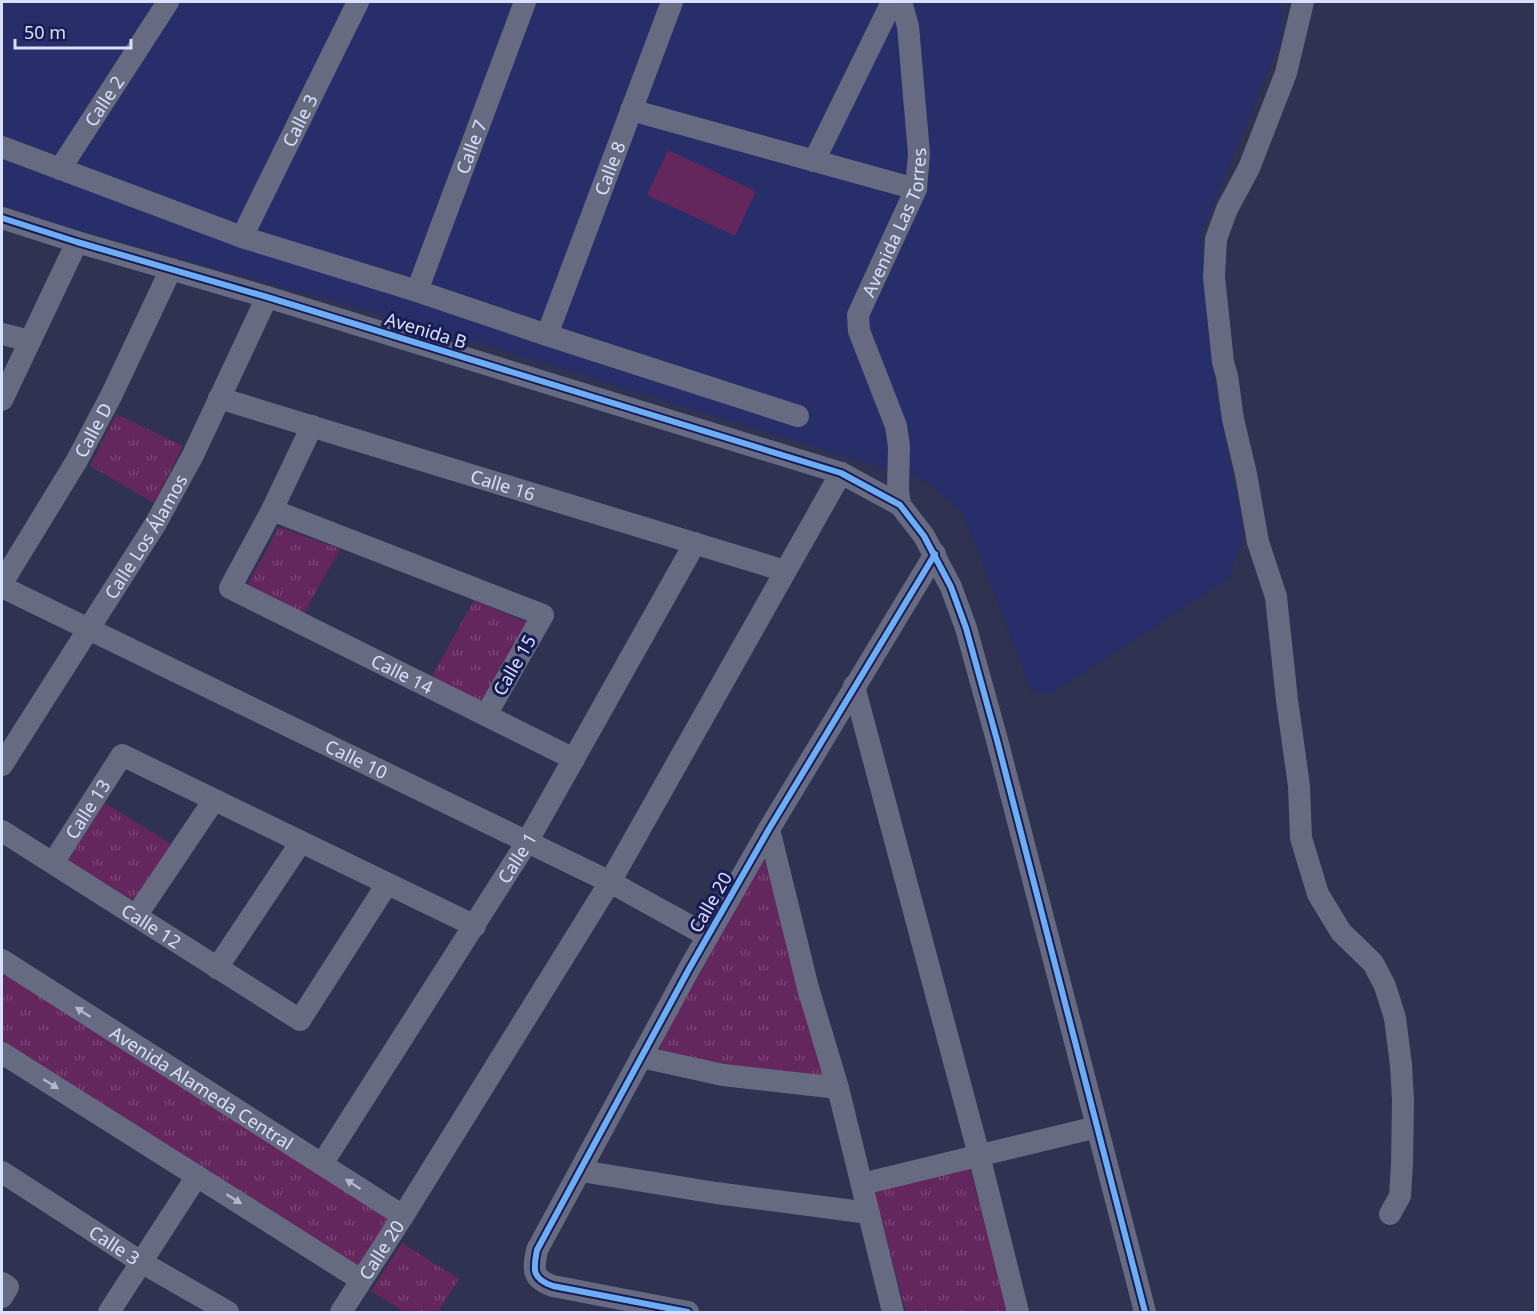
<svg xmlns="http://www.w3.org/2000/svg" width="1537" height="1314" font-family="'Noto Sans',sans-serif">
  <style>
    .built { fill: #282e69 }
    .grass { fill: #63275d }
    .park { fill: url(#park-tufts) }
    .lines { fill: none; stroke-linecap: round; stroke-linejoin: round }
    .minor { stroke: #676b81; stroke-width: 22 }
    .cycleway-casing { stroke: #191c53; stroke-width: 10 }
    .cycleway { stroke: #6dadf4; stroke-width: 6 }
    .oneway { fill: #b1b7d2 }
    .labels { text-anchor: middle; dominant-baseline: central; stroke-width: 6; stroke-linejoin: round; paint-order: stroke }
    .street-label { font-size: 18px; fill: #d9e0fd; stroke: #191c53 }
  </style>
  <defs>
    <pattern id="park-tufts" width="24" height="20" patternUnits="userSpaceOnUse" patternTransform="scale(1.5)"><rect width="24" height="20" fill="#63275d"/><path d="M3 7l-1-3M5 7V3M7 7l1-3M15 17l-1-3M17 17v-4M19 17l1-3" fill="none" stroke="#794675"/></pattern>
  </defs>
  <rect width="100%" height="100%" fill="#2f3251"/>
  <!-- built -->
  <polygon class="built" points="2,2 1282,2 1281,39 1201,234 1214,379 1244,534 1228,579 1051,694 1031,689 963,513 925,481 414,323 62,226 2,205"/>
  <!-- grass -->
  <polygon class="grass" points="668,150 756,191 735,236 647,195"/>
  <!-- park -->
  <g class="park">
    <polygon points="116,414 183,446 154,503 90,466"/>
    <polygon points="279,527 340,549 303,615 246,587"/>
    <polygon points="474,600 528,623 483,702 431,678"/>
    <polygon points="105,803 171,844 133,900 68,861"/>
    <polygon points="764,859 825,1070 820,1079 663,1057 659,1041"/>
    <polygon points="2,971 390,1217 358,1267 2,1041"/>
    <polygon points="970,1169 1008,1312 906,1312 874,1191"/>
    <polygon points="402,1243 459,1279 438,1312 404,1312 371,1291"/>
  </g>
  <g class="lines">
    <!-- minor -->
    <g class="minor">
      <polyline points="1303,2 1286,73 1249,168 1227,209 1216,239 1214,277 1223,362 1227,376 1233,419 1246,474 1258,542 1276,597 1287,700 1299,786 1301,838 1318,894 1341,932 1373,963 1385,986 1395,1018 1401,1065 1403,1100 1402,1164 1400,1196 1390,1214"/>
      <polyline points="631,110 916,189"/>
      <polyline points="2,147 242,237 417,291 547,335 798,416"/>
      <polyline points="814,161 892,2"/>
      <path id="s1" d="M60 169 168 2"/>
      <polyline points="2,218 77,242 267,297 841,473 900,505 924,536 951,587 966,628 997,740 1145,1312"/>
      <path id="s2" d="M242 237 358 2"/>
      <path id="s3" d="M417 291 525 2"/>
      <polyline points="2,334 30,341"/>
      <path id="s4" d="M547 335 672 2"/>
      <path id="s5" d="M219 398 785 571"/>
      <polyline points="2,400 77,242"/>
      <path id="s6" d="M312 426 272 510 230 588 574 759"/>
      <path id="s7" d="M900 505 898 490 899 446 896 426 859 331 858 315 916 189 919 154 908 26 901 2"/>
      <polyline points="272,510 543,615 486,715"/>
      <path id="s8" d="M2 583 76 462 111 396 171 269"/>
      <path id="s9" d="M2 587 610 882 708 936"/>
      <polyline points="854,686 979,1155 1018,1312"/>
      <path id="s10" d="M2 765 156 523 193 455 267 297"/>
      <polyline points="769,829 808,988 838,1088 893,1312"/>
      <path id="s11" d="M2 831 300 1020 387 884"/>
      <path id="s12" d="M53 863 122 755 475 926"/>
      <polyline points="136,916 214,800"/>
      <path id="s13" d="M2 960 403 1216"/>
      <polyline points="217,968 301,842"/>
      <polyline points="2,1053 361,1280"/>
      <polyline points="641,1057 723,1075 838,1088"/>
      <path id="s14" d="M322 1164 527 842 695 543"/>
      <polyline points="581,1171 716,1193 869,1213"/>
      <path id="s15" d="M2 1172 141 1262 228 1312"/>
      <polyline points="862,1184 1097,1127"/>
      <polyline points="2,1283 8,1287 2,1297"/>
      <polyline points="109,1312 197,1176"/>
      <path id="s16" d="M341 1312 403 1216 610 882 841 473"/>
      <path d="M688 1312 553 1286C532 1279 533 1270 537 1250L689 969 769 829 935 554"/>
    </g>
    <defs>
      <g id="cycleway">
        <polyline points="2,218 77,242 267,297 841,473 900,505 924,536 951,587 966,628 997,740 1145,1312"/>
        <path d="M688 1312 553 1286C532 1279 533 1270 537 1250L689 969 769 829 935 554"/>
      </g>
    </defs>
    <!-- cycleway casing -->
    <use href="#cycleway" class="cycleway-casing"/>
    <!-- cycleway -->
    <use href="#cycleway" class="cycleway"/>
  </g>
  <!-- one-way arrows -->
  <defs><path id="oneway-solid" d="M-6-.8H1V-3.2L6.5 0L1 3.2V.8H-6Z" transform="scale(1.5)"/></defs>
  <g class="oneway">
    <use href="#oneway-solid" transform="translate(83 1012) rotate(-147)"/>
    <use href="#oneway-solid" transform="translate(51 1084) rotate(32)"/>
    <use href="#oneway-solid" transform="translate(353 1184) rotate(-147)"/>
    <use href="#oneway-solid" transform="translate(234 1199) rotate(32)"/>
  </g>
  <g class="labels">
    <!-- street labels -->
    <g class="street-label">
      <text stroke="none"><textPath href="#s1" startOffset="81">Calle 2</textPath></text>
      <text stroke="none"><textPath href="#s2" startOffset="130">Calle 3</textPath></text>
      <text stroke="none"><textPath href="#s3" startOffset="154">Calle 7</textPath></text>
      <text stroke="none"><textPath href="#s4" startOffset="178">Calle 8</textPath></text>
      <text stroke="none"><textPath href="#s7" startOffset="298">Avenida Las Torres</textPath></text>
      <text transform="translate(426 330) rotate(17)">Avenida B</text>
      <text stroke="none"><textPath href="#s8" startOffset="178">Calle D</textPath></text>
      <text stroke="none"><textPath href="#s5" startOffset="297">Calle 16</textPath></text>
      <text stroke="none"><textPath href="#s10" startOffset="270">Calle Los Álamos</textPath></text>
      <text transform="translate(514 665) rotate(-60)">Calle 15</text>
      <text stroke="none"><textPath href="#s6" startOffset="374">Calle 14</textPath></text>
      <text stroke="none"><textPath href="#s9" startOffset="394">Calle 10</textPath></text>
      <text stroke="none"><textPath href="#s12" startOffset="64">Calle 13</textPath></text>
      <text stroke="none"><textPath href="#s14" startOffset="363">Calle 1</textPath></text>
      <text transform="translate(710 902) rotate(-60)">Calle 20</text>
      <text stroke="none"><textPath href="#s11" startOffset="177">Calle 12</textPath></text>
      <text stroke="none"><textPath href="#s13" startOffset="237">Avenida Alameda Central</textPath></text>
      <text stroke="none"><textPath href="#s15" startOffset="134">Calle 3</textPath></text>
      <text stroke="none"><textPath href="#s16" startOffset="74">Calle 20</textPath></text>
    </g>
  </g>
  <!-- border -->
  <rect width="1537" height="1314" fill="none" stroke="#d9e0fd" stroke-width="6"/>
  <!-- scale -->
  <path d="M15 39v9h116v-9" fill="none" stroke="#d9e0fd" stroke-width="3"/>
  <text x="24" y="39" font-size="18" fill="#d9e0fd" stroke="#191c53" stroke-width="4.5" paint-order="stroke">50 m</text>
</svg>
